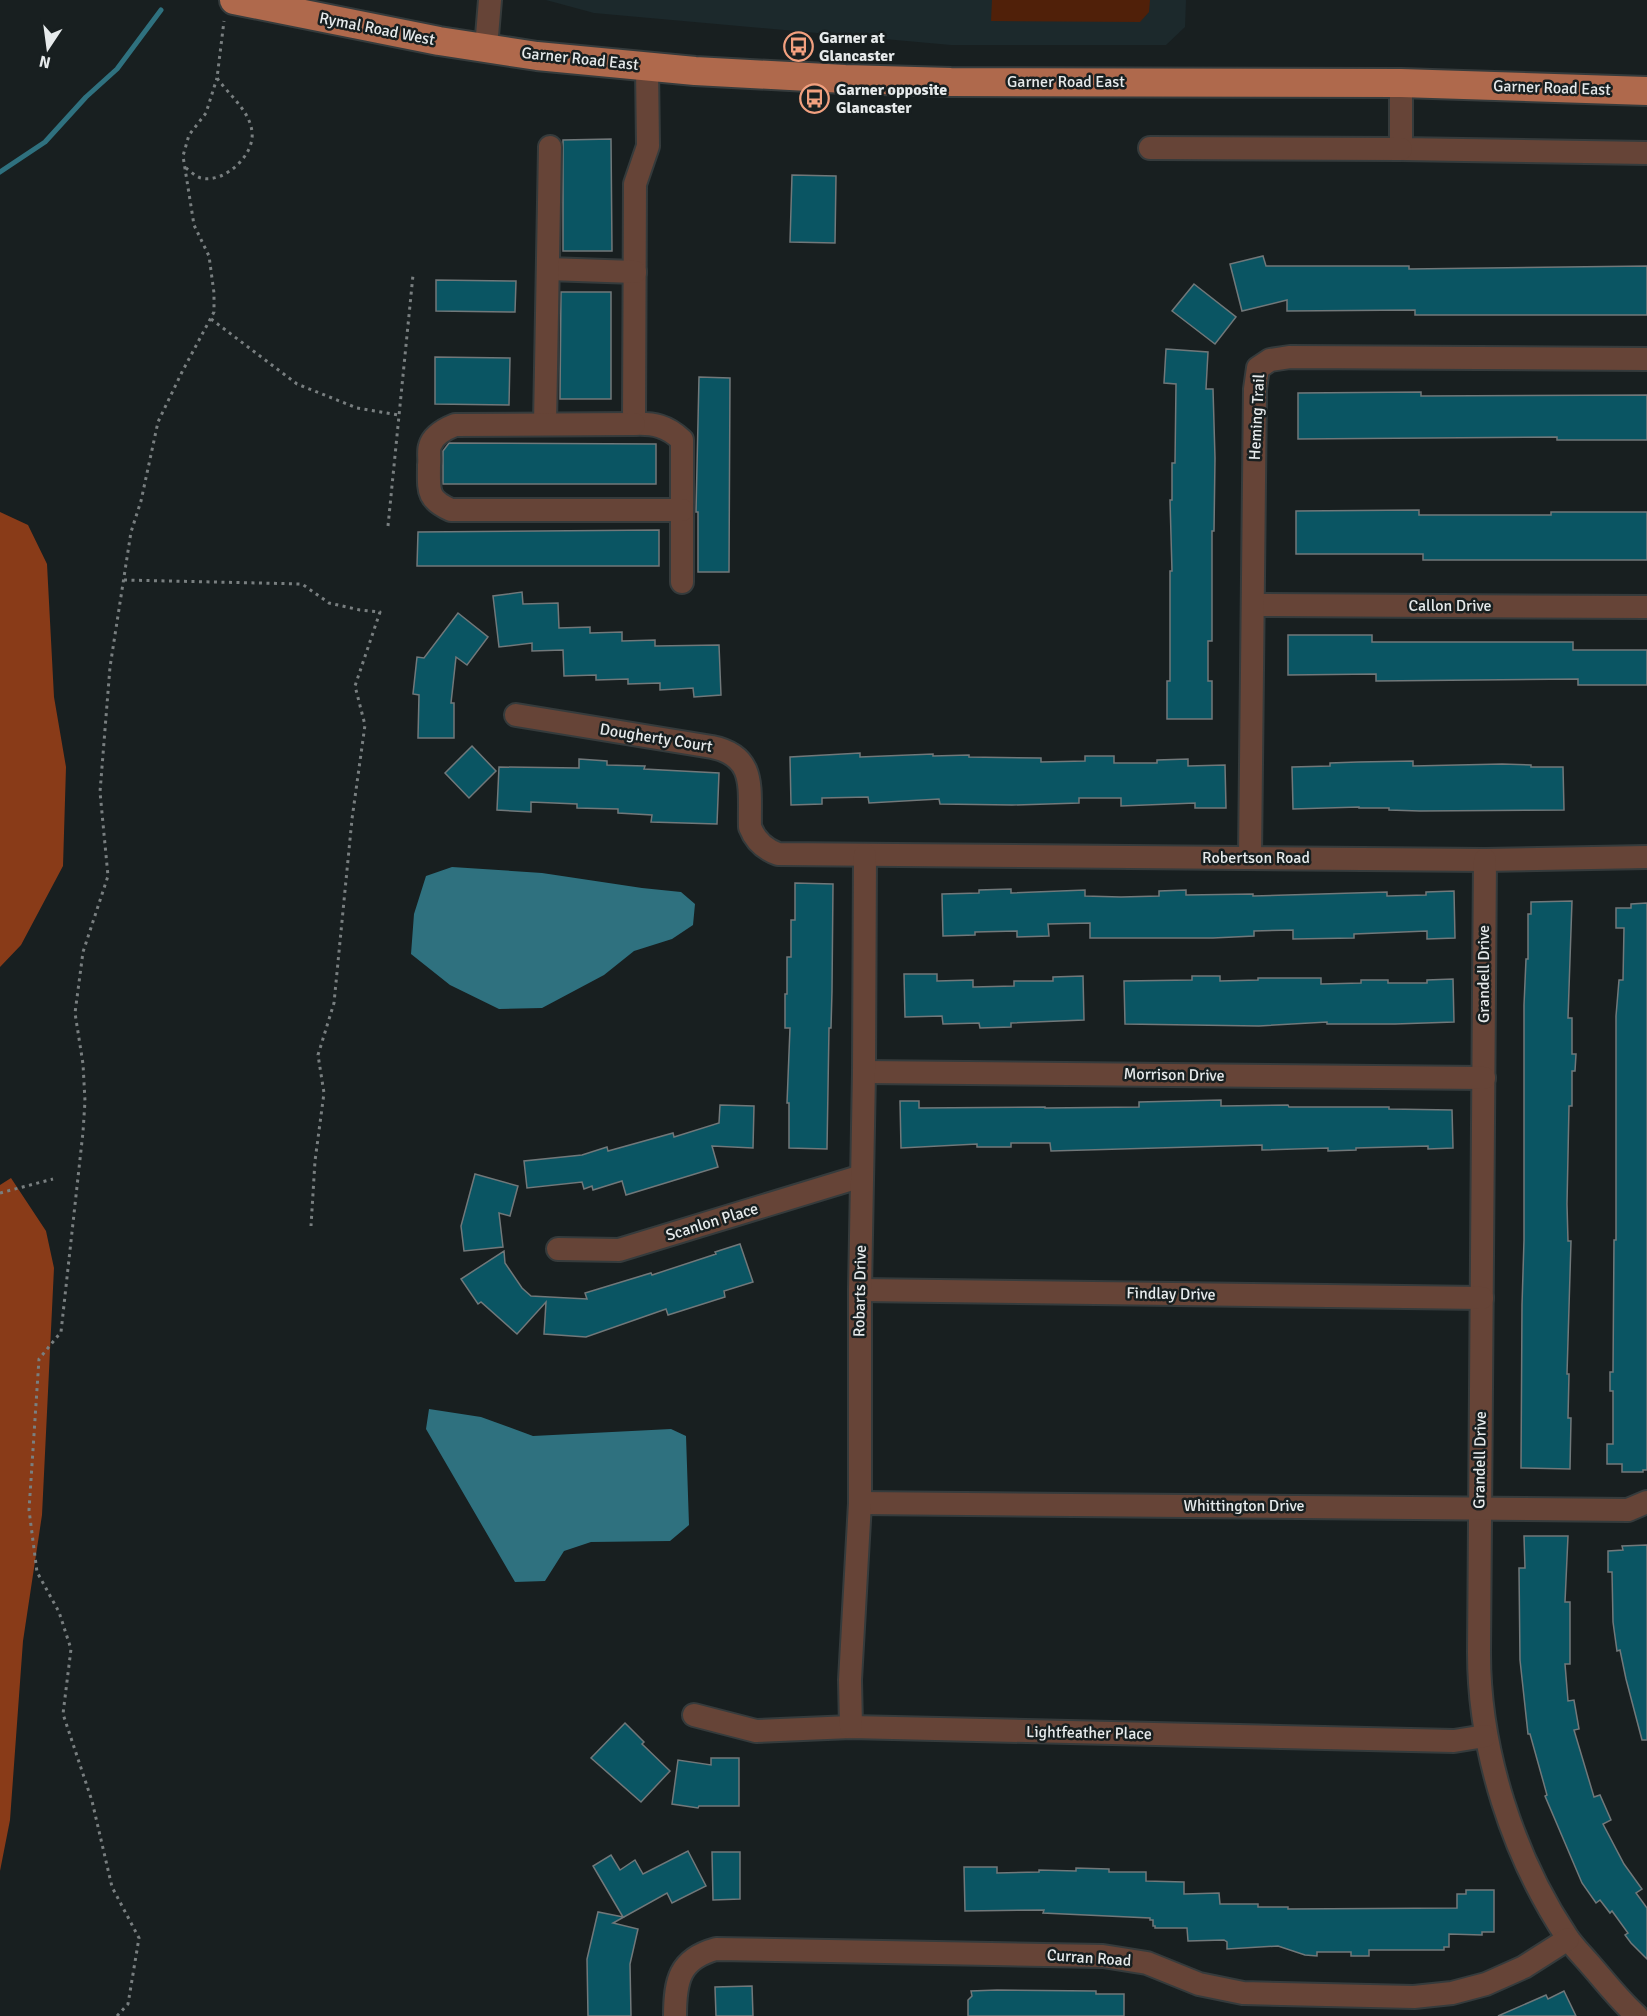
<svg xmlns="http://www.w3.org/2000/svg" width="1647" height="2016" font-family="Signika,sans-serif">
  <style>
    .built { fill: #1c292c }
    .green { fill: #502009 }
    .forest { fill: #893b18 }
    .water { fill: #2f717f }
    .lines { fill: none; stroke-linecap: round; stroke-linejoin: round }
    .stream { stroke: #2f717f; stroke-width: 5 }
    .building { fill: #0a5563; stroke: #71787a; stroke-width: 1.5 }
    .minor-casing { stroke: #353b3c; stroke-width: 26 }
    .major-casing { stroke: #353b3c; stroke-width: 32 }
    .path { stroke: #797f80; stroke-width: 3; stroke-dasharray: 3 4.5; stroke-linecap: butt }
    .minor { stroke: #664437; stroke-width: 22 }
    .major { stroke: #af694c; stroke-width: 28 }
    .labels { text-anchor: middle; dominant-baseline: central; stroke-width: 5; stroke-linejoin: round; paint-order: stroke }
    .street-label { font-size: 16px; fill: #e6eaeb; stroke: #181f20 }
    .poi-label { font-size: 16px; font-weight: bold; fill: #e6eaeb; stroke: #181f20; text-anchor: start }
  </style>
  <rect width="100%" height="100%" fill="#181f20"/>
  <!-- built -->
  <polygon class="built" points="546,0 1186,0 1185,27 1166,45 951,45 594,13"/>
  <!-- green -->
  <polygon class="green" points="992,0 1150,0 1149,12 1140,22 991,21"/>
  <!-- forest -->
  <g class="forest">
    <polygon points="0,512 28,525 47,564 54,697 66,767 63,866 21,945 0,967"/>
    <polygon points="11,1178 46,1231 54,1268 42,1515 23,1641 10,1820 0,1871 0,1185"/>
  </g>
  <!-- water -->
  <g class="water">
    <polygon points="452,867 542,873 642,888 681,892 695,904 693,925 672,939 634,951 604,975 542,1008 499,1009 450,985 411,954 414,914 426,876"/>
    <polygon points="429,1409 481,1417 533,1436 671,1429 686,1436 689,1525 670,1541 591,1542 564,1551 545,1581 515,1582 426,1429"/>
  </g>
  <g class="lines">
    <!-- stream -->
    <polyline class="stream" points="0,172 45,142 86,97 117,69 161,10"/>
  </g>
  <!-- building -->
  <g class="building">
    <polygon points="611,139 612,251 563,251 563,140"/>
    <polygon points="792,175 836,176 835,243 790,242"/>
    <polygon points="1263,256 1266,266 1409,266 1409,269 1647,266 1647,315 1415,315 1415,310 1287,311 1287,300 1242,311 1230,264"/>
    <polygon points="436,280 516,281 515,312 436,311"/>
    <polygon points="1194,284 1236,317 1215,344 1172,311"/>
    <polygon points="561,292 611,292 611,399 560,399"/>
    <polygon points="1166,349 1208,352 1206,389 1213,389 1215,458 1214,531 1212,531 1212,641 1208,641 1208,681 1212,681 1212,719 1167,719 1167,681 1170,681 1170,571 1172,571 1170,500 1172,500 1172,463 1175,463 1176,384 1164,383"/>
    <polygon points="435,357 510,358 509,405 435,404"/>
    <polygon points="699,377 730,378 729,572 698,572 698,512 696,512"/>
    <polygon points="1421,392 1421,396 1647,395 1647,440 1557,440 1557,437 1298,439 1298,393"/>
    <polygon points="449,443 656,444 656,484 443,484 443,451"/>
    <polygon points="1419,510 1419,515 1551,515 1551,512 1647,512 1647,560 1423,560 1423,554 1296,554 1296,511"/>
    <polygon points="659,530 659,566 417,566 418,532"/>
    <polygon points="522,592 523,604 558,603 559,628 590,627 590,633 622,632 622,641 655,640 655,646 719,645 721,695 694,697 693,688 660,690 660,683 628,684 628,679 596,680 596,675 564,676 563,650 532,651 532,643 499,647 493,596"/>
    <polygon points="458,613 488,637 467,665 456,657 451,703 454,703 454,738 418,738 419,695 413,694 417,657 424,658"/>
    <polygon points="1288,635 1372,635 1372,642 1573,642 1573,650 1647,650 1647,685 1578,685 1578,679 1376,681 1376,674 1288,675"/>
    <polygon points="472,746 496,771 469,798 445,773"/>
    <polygon points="860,753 860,757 933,754 933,756 969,755 969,757 1041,758 1041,762 1085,761 1085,756 1114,756 1114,763 1157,763 1157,760 1188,759 1188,766 1225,765 1226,808 1195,808 1195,803 1121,806 1121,798 1079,798 1079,803 1012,805 940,804 939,799 869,803 868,797 822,798 822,804 791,805 790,757"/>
    <polygon points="579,759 607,761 607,765 645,766 644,769 719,773 717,824 651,822 652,815 618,813 618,809 577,808 577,804 531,802 531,812 497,810 499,767 579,768"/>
    <polygon points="1413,761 1413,766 1502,764 1531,765 1531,767 1563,767 1564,810 1420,811 1389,810 1389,808 1359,808 1359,807 1293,809 1292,767 1330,766 1330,763 1358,762"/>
    <polygon points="795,883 833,884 832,991 831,1028 829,1028 827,1149 789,1148 789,1103 787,1103 790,1028 785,1028 785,994 787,994 787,957 791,957 791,920 795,920"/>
    <polygon points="1011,889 1011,893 1085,890 1085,896 1121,897 1159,896 1159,891 1186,890 1186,895 1253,894 1253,896 1387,892 1387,896 1426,895 1426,892 1454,891 1455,938 1427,939 1427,931 1354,934 1354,938 1293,939 1293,930 1254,931 1254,936 1213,938 1090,938 1090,923 1048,924 1049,936 1017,937 1017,931 975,932 975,935 943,936 942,894 979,893 979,890"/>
    <polygon points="1572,901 1568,1018 1572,1018 1572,1054 1576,1054 1575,1071 1572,1071 1572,1106 1569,1106 1567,1204 1568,1241 1571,1241 1567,1374 1569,1374 1568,1418 1571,1418 1570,1469 1521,1468 1522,1305 1524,1240 1524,1005 1526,959 1528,959 1528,914 1531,914 1531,902"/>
    <polygon points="1647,903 1647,1470 1643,1470 1643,1472 1622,1472 1622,1464 1607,1464 1607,1444 1613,1444 1613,1391 1610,1391 1610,1372 1613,1372 1614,1240 1616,1240 1616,1016 1619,980 1623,980 1624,928 1616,928 1616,908 1631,908 1631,904"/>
    <polygon points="904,974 937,974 937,981 973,980 973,987 1014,986 1014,981 1053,981 1053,977 1083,976 1084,1020 1011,1023 1011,1027 980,1028 979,1023 943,1024 942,1016 905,1017"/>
    <polygon points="1192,976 1220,976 1220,981 1258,980 1258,978 1321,978 1321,984 1361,983 1361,980 1388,980 1388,983 1427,983 1427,980 1453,979 1454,1022 1395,1024 1327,1024 1327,1022 1259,1026 1125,1024 1124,981 1192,980"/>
    <polygon points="1221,1100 1221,1106 1288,1105 1289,1107 1389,1107 1389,1109 1452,1110 1453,1148 1428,1149 1428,1146 1356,1148 1356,1150 1328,1151 1328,1148 1262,1150 1262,1145 1051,1151 1050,1143 1011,1143 1011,1147 977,1147 977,1144 901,1148 900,1101 919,1101 919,1108 1045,1107 1045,1108 1139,1107 1139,1102"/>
    <polygon points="720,1105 754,1106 753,1148 712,1146 718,1167 626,1195 622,1181 593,1190 592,1186 584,1189 582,1182 527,1188 524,1161 582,1155 607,1147 608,1151 673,1133 674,1137 719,1123"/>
    <polygon points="475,1174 518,1186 510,1216 499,1213 503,1247 464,1251 461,1226"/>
    <polygon points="740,1244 753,1282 724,1291 725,1297 668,1315 666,1309 586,1337 544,1334 546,1302 517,1334 481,1302 478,1304 461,1279 504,1251 505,1263 522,1288 531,1296 587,1299 585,1293 651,1273 652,1275 716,1254 715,1252"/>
    <polygon points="1524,1536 1568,1536 1565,1602 1570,1602 1570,1664 1565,1664 1568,1701 1574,1700 1579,1729 1574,1730 1594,1797 1600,1795 1611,1820 1603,1824 1624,1864 1642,1889 1636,1893 1647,1908 1647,1959 1631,1943 1625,1935 1628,1933 1612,1911 1610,1913 1600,1900 1596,1903 1582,1883 1545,1796 1547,1795 1530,1734 1528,1734 1520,1660 1519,1568 1525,1568"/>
    <polygon points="1647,1545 1647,1740 1642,1740 1626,1679 1620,1650 1617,1651 1613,1622 1612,1572 1608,1572 1608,1551 1623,1550 1622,1546"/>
    <polygon points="625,1723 644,1742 642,1744 670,1771 641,1802 591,1758"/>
    <polygon points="711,1758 739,1758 739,1806 699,1806 698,1808 672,1804 678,1760 711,1765"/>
    <polygon points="688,1851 706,1886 672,1903 667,1893 613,1923 638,1929 630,1964 631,2016 588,2016 587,1959 598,1912 623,1917 593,1866 611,1855 620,1870 635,1860 643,1874"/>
    <polygon points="712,1852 740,1852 740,1899 713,1900"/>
    <polygon points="964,1867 997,1867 997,1873 1039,1872 1039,1870 1076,1871 1076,1868 1109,1869 1109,1872 1146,1872 1146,1881 1184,1882 1184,1894 1219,1893 1220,1904 1258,1904 1258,1907 1288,1907 1288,1909 1457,1908 1457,1894 1466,1894 1466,1890 1494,1890 1494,1932 1482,1932 1482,1935 1449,1934 1449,1947 1444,1947 1444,1950 1369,1950 1369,1956 1351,1956 1351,1952 1317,1952 1317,1956 1305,1955 1278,1946 1227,1949 1227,1942 1224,1940 1188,1941 1187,1928 1155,1928 1155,1926 1153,1926 1153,1920 1150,1920 1150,1918 1043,1913 1044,1910 965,1911"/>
    <polygon points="752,1986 753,2016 716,2016 715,1987"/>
    <polygon points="997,1990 1096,1991 1096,1994 1124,1994 1124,2016 968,2016 968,2000 972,1996 971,1991"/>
    <polygon points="1564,1991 1576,2016 1498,2016 1546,1995 1548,1999"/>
  </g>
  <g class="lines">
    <defs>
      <g id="minor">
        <polyline points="486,48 490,0"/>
        <path d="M647 67 648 146 635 184 634 424C654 423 667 426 682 440V582"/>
        <polyline points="1401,83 1401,149 1647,153"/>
        <polyline points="1150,148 1401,149"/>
        <polyline points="548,269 635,272"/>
        <polyline points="545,424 550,147"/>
        <path d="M634 424 455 425C445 429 433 435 430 446 428 451 430 459 429 465 429 490 426 499 451 510H682"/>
        <polyline points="1253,605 1647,607"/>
        <path d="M516 715 712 747C757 756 749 789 750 827 755 840 764 849 778 854L1485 860 1647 857"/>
        <polyline points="1250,858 1255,389 1258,368 1270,360 1290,357 1647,359"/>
        <path d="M1485 860 1479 1653C1479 1751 1513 1856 1567 1937 1573 1946 1581 1954 1588 1962 1604 1980 1619 2000 1637 2016"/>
        <polyline points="864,1072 1484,1078"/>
        <polyline points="558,1249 619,1250 862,1176"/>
        <polyline points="860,1290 1482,1298"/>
        <polyline points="860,1503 1628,1510 1647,1502"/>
        <polyline points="694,1715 756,1731 851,1727 1454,1741 1485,1736"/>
        <polyline points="851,1727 850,1680 860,1503 860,1290 864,1072 865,855"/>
        <path d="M675 2016C675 1981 679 1959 716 1949L1103 1956 1147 1963 1199 1984 1243 1993 1414 1997 1452 1993 1486 1984 1524 1967 1568 1939"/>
      </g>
      <polyline id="major" points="234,0 439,41 537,56 695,71 845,79 951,82 1401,83 1647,91"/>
    </defs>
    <!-- minor casing -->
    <use href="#minor" class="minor-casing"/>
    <!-- major casing -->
    <use href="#major" class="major-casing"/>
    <!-- path -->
    <g class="path">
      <path d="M186 168C190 171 196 177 201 178 224 184 255 155 252 132 250 111 229 95 217 78L224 21"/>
      <polyline points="211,319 297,384 357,408 399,415"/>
      <polyline points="388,526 413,275"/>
      <polyline points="124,580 302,584 329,603 360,610 380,612 355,686 365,725 352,819 334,1003 318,1055 324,1093 315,1161 311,1226"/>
      <polyline points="0,1193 53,1179"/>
      <polyline points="117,2016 128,2004 139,1938 112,1887 92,1801 63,1714 71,1649 59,1612 37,1572 29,1510 39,1359 61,1332 83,1132 85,1101 83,1064 75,1013 83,952 108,876 100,792 110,667 131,532 141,501 158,422 182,372 214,312 214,293 209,256 194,225 183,156 189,135 206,113 217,78"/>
    </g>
    <!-- minor -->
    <use href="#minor" class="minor"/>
    <!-- major -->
    <use href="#major" class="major"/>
  </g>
  <!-- icons -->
  <defs>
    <symbol id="bus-ring" viewBox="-11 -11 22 22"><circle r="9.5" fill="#181f20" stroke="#f2a07f" stroke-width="1.5"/><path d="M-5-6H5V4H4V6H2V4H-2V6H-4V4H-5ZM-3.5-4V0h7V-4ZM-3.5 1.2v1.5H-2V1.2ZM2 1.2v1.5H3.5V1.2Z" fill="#f2a07f"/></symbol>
  </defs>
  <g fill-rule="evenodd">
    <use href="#bus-ring" x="782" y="30" width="33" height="33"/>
    <use href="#bus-ring" x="798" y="82" width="33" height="33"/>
  </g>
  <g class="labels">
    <!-- street labels -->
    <g class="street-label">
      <text transform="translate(377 29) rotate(11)">Rymal Road West</text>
      <text transform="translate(580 59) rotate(6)">Garner Road East</text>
      <text x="1066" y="82">Garner Road East</text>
      <text transform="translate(1552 88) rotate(2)">Garner Road East</text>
      <text transform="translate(1257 417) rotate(-87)">Heming Trail</text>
      <text x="1450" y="606">Callon Drive</text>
      <text transform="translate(656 738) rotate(9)">Dougherty Court</text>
      <text x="1256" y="858">Robertson Road</text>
      <text transform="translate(1484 974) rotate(-90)">Grandell Drive</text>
      <text transform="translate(1174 1075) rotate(1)">Morrison Drive</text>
      <text transform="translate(712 1222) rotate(-17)">Scanlon Place</text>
      <text transform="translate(860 1291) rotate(-89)">Robarts Drive</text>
      <text transform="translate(1171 1294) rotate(1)">Findlay Drive</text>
      <text transform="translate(1480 1460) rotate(-89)">Grandell Drive</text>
      <text x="1244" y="1506">Whittington Drive</text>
      <text transform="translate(1089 1733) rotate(1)">Lightfeather Place</text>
      <text transform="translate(1089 1958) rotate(4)">Curran Road</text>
    </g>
    <!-- poi labels -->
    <g class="poi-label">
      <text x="819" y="38">Garner at<tspan x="819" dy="18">Glancaster</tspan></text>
      <text x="836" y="90">Garner opposite<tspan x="836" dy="18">Glancaster</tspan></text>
    </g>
  </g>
  <!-- north arrow -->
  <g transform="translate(48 48) rotate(193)" stroke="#181f20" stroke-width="4.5" paint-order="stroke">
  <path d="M0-4.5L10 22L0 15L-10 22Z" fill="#e6eaeb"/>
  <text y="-9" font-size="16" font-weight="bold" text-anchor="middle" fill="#e6eaeb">N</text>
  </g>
</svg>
